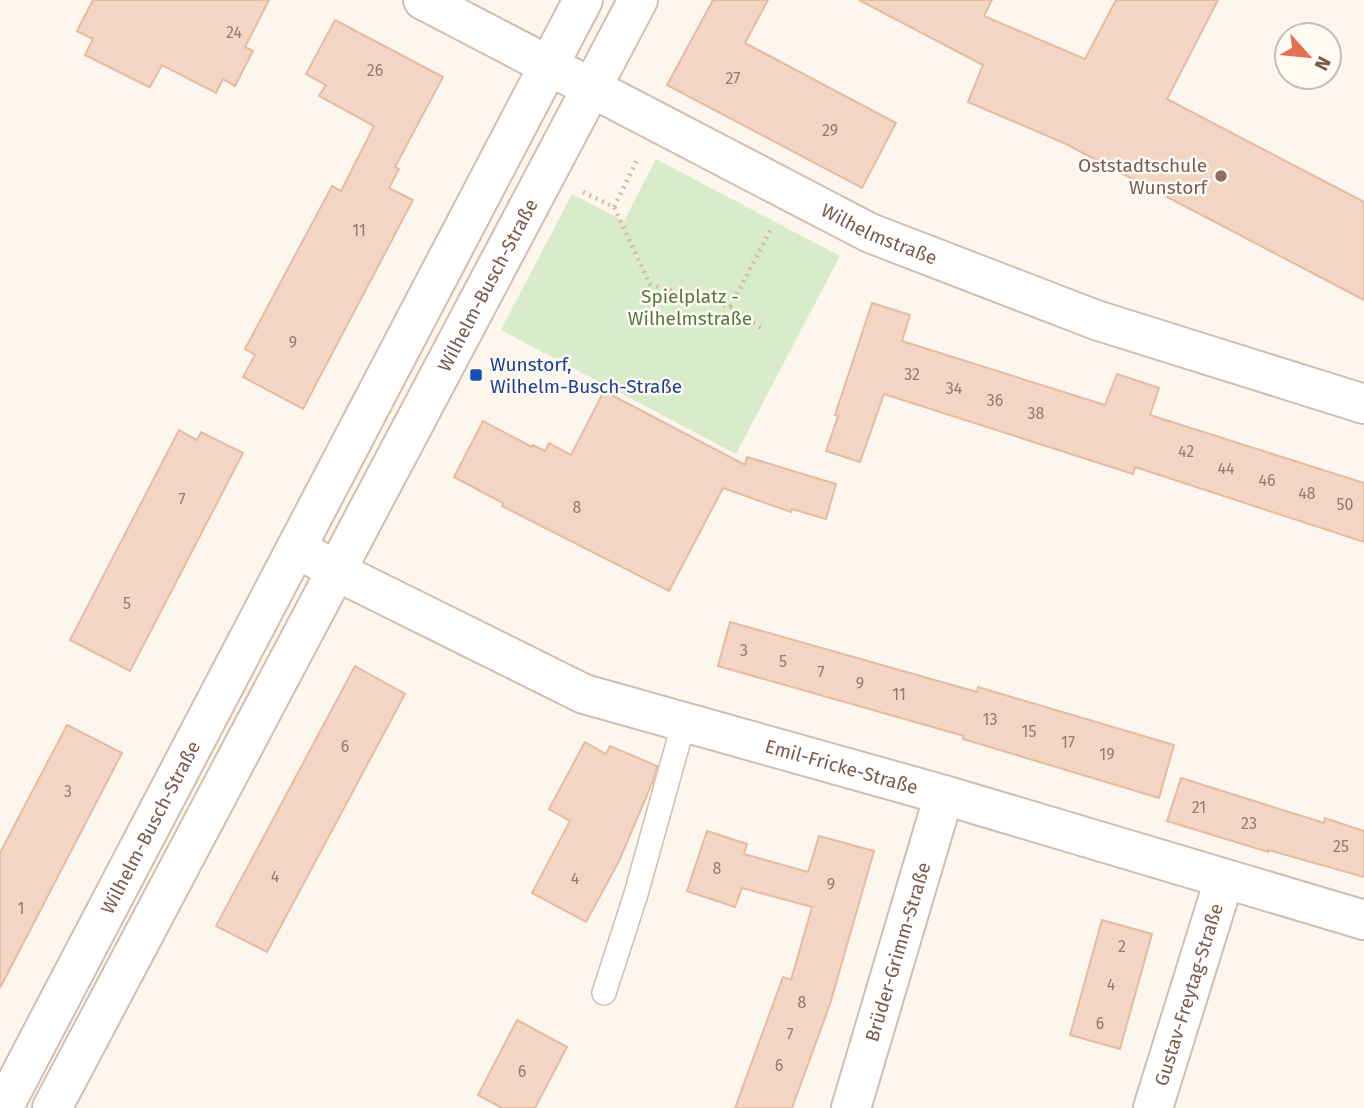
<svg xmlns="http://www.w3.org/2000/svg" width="1364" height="1108" font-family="'Fira Sans',sans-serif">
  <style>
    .green { fill: #d8ecc9 }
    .building { fill: #f3d5c3; stroke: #e6bba3; stroke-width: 2 }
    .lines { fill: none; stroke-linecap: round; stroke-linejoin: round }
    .lane-casing { stroke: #d1beb0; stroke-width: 26 }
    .street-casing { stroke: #d1beb0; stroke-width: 42 }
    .path { stroke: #d9b8a5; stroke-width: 4.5; stroke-dasharray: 2 5; stroke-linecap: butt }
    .lane { stroke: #fff; stroke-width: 23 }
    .street { stroke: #fff; stroke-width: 38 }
    .education-dot { fill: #8d6e63; stroke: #fffaf3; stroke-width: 2.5 }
    .transit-dot { fill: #1a4fb4; stroke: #fffaf3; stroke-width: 2.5 }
    .labels { text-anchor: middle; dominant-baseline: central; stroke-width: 5; stroke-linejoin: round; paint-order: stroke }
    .number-label { font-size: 16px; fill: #987a6a }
    .education-label { font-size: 19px; fill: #785e54; stroke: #fffaf3; text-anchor: end }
    .street-label { font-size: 19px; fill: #7a5c4d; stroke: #fffaf3 }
    .park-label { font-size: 19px; fill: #537a41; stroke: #fffaf3 }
    .transit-label { font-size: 19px; fill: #164399; stroke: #fffaf3; text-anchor: start }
  </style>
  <rect width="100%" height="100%" fill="#fdf6ec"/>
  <!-- green -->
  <polygon class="green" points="656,159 840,256 736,454 501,330 572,194 624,221"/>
  <!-- building -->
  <g class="building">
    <polygon points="93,0 269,0 245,47 253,51 235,86 223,79 216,93 162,65 150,87 147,86 85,55 93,39 77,31"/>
    <polygon points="713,0 768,0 745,43 896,123 862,188 667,85"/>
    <polygon points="859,0 992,0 984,16 1085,59 1116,0 1218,0 1167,99 1364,202 1364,300 1064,143 968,102 983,65"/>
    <polygon points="335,20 443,77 395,167 399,169 389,188 413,200 303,409 243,377 255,355 245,349 332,186 341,191 374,126 319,96 326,85 306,74"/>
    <polygon points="872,303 910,315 902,341 1105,405 1117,374 1159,388 1150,415 1364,483 1364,542 1135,467 1133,474 884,394 860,462 826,451 838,416 835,415"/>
    <polygon points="604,391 745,465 747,457 836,484 826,519 792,509 791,512 723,488 669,591 502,506 503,503 454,477 483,421 532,447 533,445 545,451 549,443 571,455"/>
    <polygon points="179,430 197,440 201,432 243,453 130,671 70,640"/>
    <polygon points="730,622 977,692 978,687 1174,745 1159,798 963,739 964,736 718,666"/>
    <polygon points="355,666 405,694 267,952 216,926"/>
    <polygon points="67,725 122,753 0,988 0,853"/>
    <polygon points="585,742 606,754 610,746 657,766 653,781 619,861 586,922 532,893 570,821 549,809"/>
    <polygon points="1181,778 1324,823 1325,818 1364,831 1364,877 1268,850 1268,852 1167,821"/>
    <polygon points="707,831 747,844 744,854 808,872 819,836 874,851 830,1004 792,1108 735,1108 783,977 791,980 812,907 742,888 735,907 687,891"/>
    <polygon points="1102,920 1152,934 1120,1049 1070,1035"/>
    <polygon points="517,1020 567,1047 535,1108 502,1108 478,1095"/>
  </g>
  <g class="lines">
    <defs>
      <polyline id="lane" points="604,993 636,894 684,722"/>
      <g id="street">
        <path id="s1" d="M423 0 870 233 1096 320 1364 404"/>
        <path id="s2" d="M314 558 336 571 584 694 944 795 1364 920"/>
        <path id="s3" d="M3 1108 583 0"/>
        <path id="s4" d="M52 1108 638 0"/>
        <path id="s5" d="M851 1108 944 795"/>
        <path id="s6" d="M1153 1108 1224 880"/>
      </g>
    </defs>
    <!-- lane casing -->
    <use href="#lane" class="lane-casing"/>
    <!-- street casing -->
    <use href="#street" class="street-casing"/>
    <!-- path -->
    <g class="path">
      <polyline points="583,192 614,207 650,284 730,307 772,227"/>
      <polyline points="614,207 638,158"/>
      <polyline points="730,307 764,330"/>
    </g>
    <!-- lane -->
    <use href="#lane" class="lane"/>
    <!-- street -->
    <use href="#street" class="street"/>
  </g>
  <!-- markers -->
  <circle class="education-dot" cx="1221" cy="176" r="7"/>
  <rect class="transit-dot" x="469" y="368" width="14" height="14" rx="3.5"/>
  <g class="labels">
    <!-- number labels -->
    <g class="number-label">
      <text x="234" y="32">24</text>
      <text x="375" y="70">26</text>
      <text x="733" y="78">27</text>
      <text x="830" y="130">29</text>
      <text x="359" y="230">11</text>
      <text x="293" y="342">9</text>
      <text x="912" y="374">32</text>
      <text x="954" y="388">34</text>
      <text x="995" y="400">36</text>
      <text x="1036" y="413">38</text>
      <text x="1186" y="451">42</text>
      <text x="1226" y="468">44</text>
      <text x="1267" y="480">46</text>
      <text x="1307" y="493">48</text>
      <text x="182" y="499">7</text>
      <text x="1345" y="504">50</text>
      <text x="577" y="507">8</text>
      <text x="127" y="603">5</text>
      <text x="744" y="650">3</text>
      <text x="783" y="661">5</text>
      <text x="821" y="672">7</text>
      <text x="860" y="683">9</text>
      <text x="899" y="694">11</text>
      <text x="990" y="719">13</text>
      <text x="1029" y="731">15</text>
      <text x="1068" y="742">17</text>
      <text x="345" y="746">6</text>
      <text x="1107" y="754">19</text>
      <text x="68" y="791">3</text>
      <text x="1199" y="807">21</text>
      <text x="1249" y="823">23</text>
      <text x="1341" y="846">25</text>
      <text x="717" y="868">8</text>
      <text x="275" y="876">4</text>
      <text x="575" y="878">4</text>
      <text x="831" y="884">9</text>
      <text x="21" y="908">1</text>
      <text x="1122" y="946">2</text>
      <text x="1111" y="984">4</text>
      <text x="802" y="1002">8</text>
      <text x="1100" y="1023">6</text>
      <text x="790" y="1034">7</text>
      <text x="779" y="1065">6</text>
      <text x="522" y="1071">6</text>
    </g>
    <!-- education labels -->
    <g class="education-label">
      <text x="1207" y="165">Oststadtschule<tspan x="1207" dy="22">Wunstorf</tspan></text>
    </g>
    <!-- street labels -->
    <g class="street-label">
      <text stroke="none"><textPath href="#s1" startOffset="513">Wilhelmstraße</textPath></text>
      <text stroke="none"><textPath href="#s4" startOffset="931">Wilhelm-Busch-Straße</textPath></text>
      <text stroke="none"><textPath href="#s2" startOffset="570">Emil-Fricke-Straße</textPath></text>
      <text stroke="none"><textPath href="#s3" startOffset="317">Wilhelm-Busch-Straße</textPath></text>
      <text stroke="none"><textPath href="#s5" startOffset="163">Brüder-Grimm-Straße</textPath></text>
      <text stroke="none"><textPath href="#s6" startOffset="119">Gustav-Freytag-Straße</textPath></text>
    </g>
    <!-- park labels -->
    <g class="park-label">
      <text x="690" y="296">Spielplatz -<tspan x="690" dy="22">Wilhelmstraße</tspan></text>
    </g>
    <!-- transit labels -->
    <g class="transit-label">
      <text x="490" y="364">Wunstorf,<tspan x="490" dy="22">Wilhelm-Busch-Straße</tspan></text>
    </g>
  </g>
  <!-- north arrow -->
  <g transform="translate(1308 56) rotate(117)"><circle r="33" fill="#fffaf3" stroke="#cabbb1" stroke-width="2"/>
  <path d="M0-5L12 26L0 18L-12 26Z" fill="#e76f51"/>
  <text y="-10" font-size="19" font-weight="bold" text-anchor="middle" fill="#7a5c4d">N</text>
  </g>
</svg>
